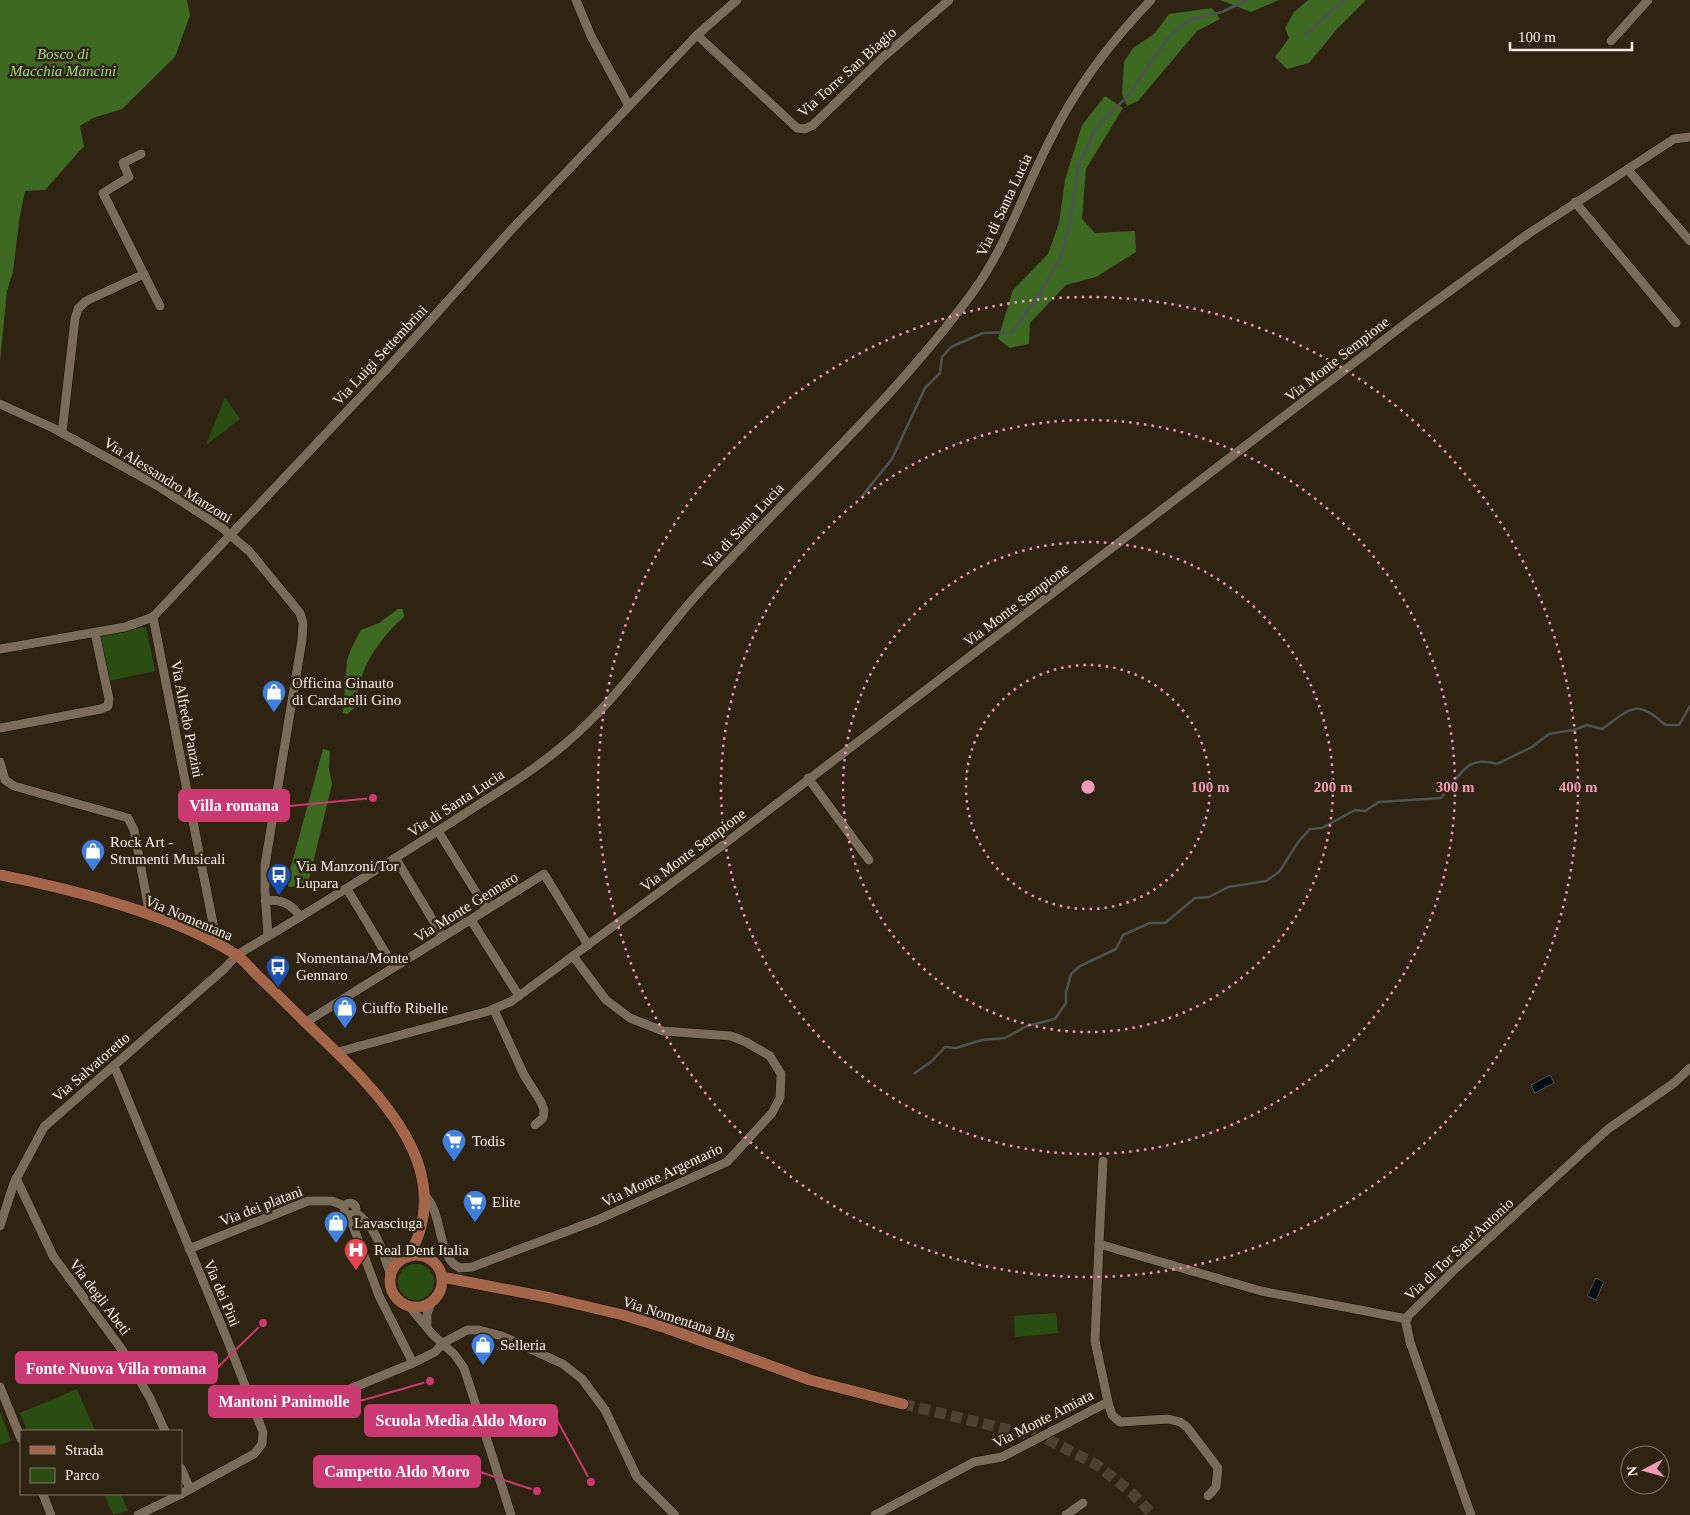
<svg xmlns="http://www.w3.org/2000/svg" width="1690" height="1515" font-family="'Times New Roman',serif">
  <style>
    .green { fill: #2a4e11 }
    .forest { fill: #3e6922 }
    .water { fill: #030f14; stroke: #4d5353 }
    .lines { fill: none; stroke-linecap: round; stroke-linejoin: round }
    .stream { stroke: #4d5353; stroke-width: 2.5 }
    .major-tunnel { stroke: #4d4232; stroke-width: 11; stroke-dasharray: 11 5.5; stroke-linecap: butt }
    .minor-casing { stroke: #170c00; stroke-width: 10 }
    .major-casing { stroke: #170c00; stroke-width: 12 }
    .minor { stroke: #7a6c59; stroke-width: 9 }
    .major { stroke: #a4664b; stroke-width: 11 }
    .ring { fill: none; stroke: #f09ab5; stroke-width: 2.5; stroke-dasharray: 2.5 5 }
    .labels { text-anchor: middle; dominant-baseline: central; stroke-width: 5; stroke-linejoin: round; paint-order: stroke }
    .park-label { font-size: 15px; font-style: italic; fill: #9edc7c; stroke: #2f2312 }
    .street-label { font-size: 15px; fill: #faf2e7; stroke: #2f2312 }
    .poi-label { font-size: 15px; fill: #faf2e7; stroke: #2f2312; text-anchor: start }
    .centre { fill: #f09ab5; stroke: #2f2312; stroke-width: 2.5 }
    .ring-label { font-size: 15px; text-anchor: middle; font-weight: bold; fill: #f09ab5; stroke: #2f2312; stroke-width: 5; stroke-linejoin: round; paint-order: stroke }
    .leader { fill: none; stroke: #ca3970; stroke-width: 2 }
    .callout-dot { fill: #ca3970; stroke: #2f2312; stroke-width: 2 }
    .callout { fill: #ca3970; stroke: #ca3970; stroke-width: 2 }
    .callout-label { font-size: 16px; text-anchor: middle; font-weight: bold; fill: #fff }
  </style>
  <rect width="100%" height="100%" fill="#2f2312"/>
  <!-- green -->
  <g class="green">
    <polygon points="225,397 240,419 206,445"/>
    <polygon points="146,627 155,671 108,681 99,637"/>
    <circle cx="416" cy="1282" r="18"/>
    <polygon points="1056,1313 1058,1333 1015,1337 1014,1316"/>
    <polygon points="77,1389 95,1431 27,1431 20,1413"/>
    <polygon points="0,1412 11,1441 0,1445"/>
    <polygon points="104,1494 121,1494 128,1511 113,1515"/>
  </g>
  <!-- forest -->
  <g class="forest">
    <polygon points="0,0 187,0 190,15 175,57 122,109 93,118 80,126 84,146 45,190 25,191 19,221 13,272 7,291 0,361"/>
    <polygon points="1220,0 1279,0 1251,12"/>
    <polygon points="1308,0 1366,0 1337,29 1309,63 1287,69 1275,57 1289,38 1285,28 1294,12"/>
    <polygon points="1212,8 1220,19 1197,31 1138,101 1127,106 1122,94 1124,62 1133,48 1154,34 1169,14"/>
    <polygon points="1105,96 1123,108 1086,169 1082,219 1095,233 1135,231 1136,252 1096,277 1066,285 1030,323 1029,344 1010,348 998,339 1013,290 1048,254 1059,223 1065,180 1082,125"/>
    <path d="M398 609H403L404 617C381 636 354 674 358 705L347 714 343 713 347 661 351 649 361 630 379 623Z"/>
    <polygon points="323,749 330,751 329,769 332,784 309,880 298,886 289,887 287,881"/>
  </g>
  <!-- water -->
  <g class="water">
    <polygon points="1550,1075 1554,1083 1535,1093 1531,1085"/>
    <polygon points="1596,1278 1604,1282 1596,1300 1587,1296"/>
  </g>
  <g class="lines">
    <!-- stream -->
    <g class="stream">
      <polyline points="1305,35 1344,0"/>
      <polyline points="862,496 892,459 925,388 940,373 942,357 951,347 983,333 1012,332 1036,300 1061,257 1069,226 1078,169 1093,133 1102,121 1128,96 1165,42 1179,28 1192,19 1222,12 1247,0"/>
      <path d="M915 1073 932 1061 945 1047 956 1048 982 1040 1005 1038 1027 1026 1055 1019 1066 1003V992L1071 974 1080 966 1116 949 1123 935 1150 923H1165L1195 898 1209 897 1228 887 1266 881 1279 872 1299 841 1310 829 1322 828 1355 810 1365 811 1379 802 1441 798C1460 777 1465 754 1497 764L1532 747 1549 734 1574 730 1587 725 1602 729C1629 710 1636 697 1665 725H1679L1690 706"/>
    </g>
    <!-- major-tunnel -->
    <polyline class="major-tunnel" points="903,1404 1047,1439 1097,1465 1132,1493 1153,1515"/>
    <defs>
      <g id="minor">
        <polyline points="576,0 591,36 629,106"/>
        <polyline points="697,35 797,128 805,129 813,125 882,58 949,0"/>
        <polyline points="1611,41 1648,0"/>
        <polyline points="141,154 123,163 129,177 103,193 160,306"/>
        <polyline points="1628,170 1690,241"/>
        <polyline points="1575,202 1676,323"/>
        <polyline points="0,404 53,428 115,462 158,486 221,527 249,551 300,613 303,623 302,640 265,865 265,892 268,936"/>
        <polyline points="62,433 75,319 78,309 86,301 144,274"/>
        <polyline points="153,617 217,944"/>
        <polyline points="0,649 125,627 153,617 385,371 512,229 697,35 737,0"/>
        <polyline points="0,728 101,709 108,706 109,699 95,633"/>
        <polyline points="0,762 5,780 14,786 128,818 134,830 150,916"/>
        <polyline points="808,778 869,860"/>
        <polyline points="438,831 487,910"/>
        <polyline points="396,859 443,937"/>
        <polyline points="347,889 394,967"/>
        <path d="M265 901C281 898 292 904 300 917"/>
        <polyline points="471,920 519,996"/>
        <polyline points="494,1010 524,1075 541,1102 544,1110 543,1118 535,1125"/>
        <polyline points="306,1022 544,874 588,945"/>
        <polyline points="338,1052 489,1011 512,1001 719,848 1414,317 1528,234 1674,139 1690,137"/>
        <polyline points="114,1066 227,1339 263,1432 262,1444 254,1454 181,1494"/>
        <polyline points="16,1178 53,1256 123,1351 150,1398 165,1431"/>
        <path d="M424 1195C444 1211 436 1258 460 1268L472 1267 597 1220 727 1162 772 1113 780 1098 781 1074 770 1056 746 1042 731 1036 663 1031 630 1018 606 1000 573 956"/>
        <circle cx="350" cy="1209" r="6"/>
        <path d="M356 1213C377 1227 383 1254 391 1276"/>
        <polyline points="349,1215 379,1296 413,1363"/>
        <path d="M0 1226 14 1183 44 1127 224 969 237 955C312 910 387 864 461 816 496 793 534 771 566 743 618 700 655 641 700 591 791 492 893 401 973 292 1007 245 1023 193 1049 142 1075 89 1110 42 1151 0"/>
        <polyline points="1099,1244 1103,1161"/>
        <polyline points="189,1249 308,1201 332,1201 345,1206"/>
        <polyline points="382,1249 392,1257 404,1258"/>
        <polyline points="409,1306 433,1335 454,1354 464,1368 511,1515"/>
        <polyline points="427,1327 427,1314 431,1303"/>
        <polyline points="0,1387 21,1439"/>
        <polyline points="328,1398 413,1363 435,1352 443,1343 467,1330 479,1330 502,1336 563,1364 582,1379 605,1410 637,1477 675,1515"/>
        <polyline points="1108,1402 1112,1415 1120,1422 1168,1419 1180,1422 1187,1427 1218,1468 1216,1487 1208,1496"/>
        <polyline points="181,1468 190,1489"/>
        <polyline points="43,1494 51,1515"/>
        <polyline points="138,1515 181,1494"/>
        <polyline points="875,1515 974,1462 1002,1457 1108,1402 1095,1341 1099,1244 1261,1291 1407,1319"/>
        <polyline points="1066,1515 1083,1503"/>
        <polyline points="1471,1515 1410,1342 1406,1323 1408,1316 1453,1271 1608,1129 1674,1083 1690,1068"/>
      </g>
      <g id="major">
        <path d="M0 875C71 889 175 915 235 954 243 959 250 968 257 975 273 990 288 1005 303 1020 364 1079 464 1163 408 1257"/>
        <circle cx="416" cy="1281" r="26"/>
        <polyline points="442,1277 551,1298 623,1315 666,1328 810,1380 903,1404"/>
      </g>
    </defs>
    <!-- minor casing -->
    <use href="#minor" class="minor-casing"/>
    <!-- major casing -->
    <use href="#major" class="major-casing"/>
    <!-- minor -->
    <use href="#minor" class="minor"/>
    <!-- major -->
    <use href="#major" class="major"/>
  </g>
  <!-- distance rings -->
  <g class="ring">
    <circle cx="1088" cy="787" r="122"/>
    <circle cx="1088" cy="787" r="245"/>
    <circle cx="1088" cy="787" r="367"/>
    <circle cx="1088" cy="787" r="490"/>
  </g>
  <!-- icons -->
  <defs>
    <symbol id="shop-pin" viewBox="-11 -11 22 30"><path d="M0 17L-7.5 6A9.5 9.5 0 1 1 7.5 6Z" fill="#3f7fe0" stroke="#2f2312"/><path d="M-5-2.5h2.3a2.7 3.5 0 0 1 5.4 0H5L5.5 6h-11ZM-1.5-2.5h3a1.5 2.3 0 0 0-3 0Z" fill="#fff"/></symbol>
    <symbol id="bus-pin" viewBox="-11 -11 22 30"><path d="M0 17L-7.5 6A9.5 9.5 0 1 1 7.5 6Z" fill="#1a4fb4" stroke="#2f2312"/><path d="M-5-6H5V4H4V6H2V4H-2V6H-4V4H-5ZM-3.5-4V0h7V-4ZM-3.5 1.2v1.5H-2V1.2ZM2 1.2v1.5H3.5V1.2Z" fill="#fff"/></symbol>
    <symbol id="supermarket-pin" viewBox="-11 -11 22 30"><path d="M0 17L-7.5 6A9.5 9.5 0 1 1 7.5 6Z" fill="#3f7fe0" stroke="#2f2312"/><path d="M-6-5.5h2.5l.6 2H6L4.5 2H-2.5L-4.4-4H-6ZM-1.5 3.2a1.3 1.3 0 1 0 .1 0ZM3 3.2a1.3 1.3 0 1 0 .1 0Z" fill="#fff"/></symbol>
    <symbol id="hospital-pin" viewBox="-11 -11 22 30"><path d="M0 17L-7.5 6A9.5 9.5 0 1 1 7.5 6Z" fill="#e0444e" stroke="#2f2312"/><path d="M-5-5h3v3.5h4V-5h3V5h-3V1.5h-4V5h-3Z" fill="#fff"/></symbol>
  </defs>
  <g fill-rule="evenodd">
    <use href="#shop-pin" x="260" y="678" width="28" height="38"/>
    <use href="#shop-pin" x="79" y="837" width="28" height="38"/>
    <use href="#bus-pin" x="265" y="861" width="28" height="38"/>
    <use href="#bus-pin" x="264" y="953" width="28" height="38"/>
    <use href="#shop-pin" x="331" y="994" width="28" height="38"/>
    <use href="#supermarket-pin" x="440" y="1127" width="28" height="38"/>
    <use href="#supermarket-pin" x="461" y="1188" width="28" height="38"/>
    <use href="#shop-pin" x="322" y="1209" width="28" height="38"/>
    <use href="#hospital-pin" x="342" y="1236" width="28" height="38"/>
    <use href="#shop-pin" x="469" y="1331" width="28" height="38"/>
  </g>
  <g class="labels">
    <!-- park labels -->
    <g class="park-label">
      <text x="63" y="54">Bosco di<tspan x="63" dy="17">Macchia Mancini</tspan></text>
    </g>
    <!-- street labels -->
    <g class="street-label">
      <text transform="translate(847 72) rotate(-42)">Via Torre San Biagio</text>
      <text transform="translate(1004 205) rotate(-65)">Via di Santa Lucia</text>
      <text transform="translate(380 355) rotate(-47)">Via Luigi Settembrini</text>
      <text transform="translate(1337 359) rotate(-38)">Via Monte Sempione</text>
      <text transform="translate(168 480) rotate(32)">Via Alessandro Manzoni</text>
      <text transform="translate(743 526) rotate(-47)">Via di Santa Lucia</text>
      <text transform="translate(1016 605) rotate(-37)">Via Monte Sempione</text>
      <text transform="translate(187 719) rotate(79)">Via Alfredo Panzini</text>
      <text transform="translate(456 803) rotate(-33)">Via di Santa Lucia</text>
      <text transform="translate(693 850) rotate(-37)">Via Monte Sempione</text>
      <text transform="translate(466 907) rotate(-32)">Via Monte Gennaro</text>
      <text transform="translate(189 918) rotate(23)">Via Nomentana</text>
      <text transform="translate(91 1067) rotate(-41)">Via Salvatoretto</text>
      <text transform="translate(662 1175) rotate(-25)">Via Monte Argentario</text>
      <text transform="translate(261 1206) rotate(-21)">Via dei platani</text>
      <text transform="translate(1459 1249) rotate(-43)">Via di Tor Sant'Antonio</text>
      <text transform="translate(222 1293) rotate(67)">Via dei Pini</text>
      <text transform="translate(100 1297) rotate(53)">Via degli Abeti</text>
      <text transform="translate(679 1319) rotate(18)">Via Nomentana Bis</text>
      <text transform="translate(1043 1419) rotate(-27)">Via Monte Amiata</text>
    </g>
    <!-- poi labels -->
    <g class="poi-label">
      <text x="292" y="683">Officina Ginauto<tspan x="292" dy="17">di Cardarelli Gino</tspan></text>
      <text x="110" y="842">Rock Art -<tspan x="110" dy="17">Strumenti Musicali</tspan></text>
      <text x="296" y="866">Via Manzoni/Tor<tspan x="296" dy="17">Lupara</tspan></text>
      <text x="296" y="958">Nomentana/Monte<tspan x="296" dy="17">Gennaro</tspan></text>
      <text x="362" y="1008">Ciuffo Ribelle</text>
      <text x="472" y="1141">Todis</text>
      <text x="492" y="1202">Elite</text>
      <text x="354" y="1223">Lavasciuga</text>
      <text x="374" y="1250">Real Dent Italia</text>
      <text x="500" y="1345">Selleria</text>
    </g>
  </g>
  <circle cx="1088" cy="787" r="8" class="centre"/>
  <g class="ring-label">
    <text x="1210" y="792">100 m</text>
    <text x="1333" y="792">200 m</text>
    <text x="1455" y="792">300 m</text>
    <text x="1578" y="792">400 m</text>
  </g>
  <!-- callouts -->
  <path class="leader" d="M373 798L289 806M263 1323L217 1368M430 1381L360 1401M591 1482L557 1420M537 1491L480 1472"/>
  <g class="callout-dot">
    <circle cx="373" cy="798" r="5"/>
    <circle cx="263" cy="1323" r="5"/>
    <circle cx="430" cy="1381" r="5"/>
    <circle cx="591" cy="1482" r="5"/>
    <circle cx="537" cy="1491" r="5"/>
  </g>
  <g class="callout">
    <rect x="179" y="790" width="110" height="31" rx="5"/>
    <rect x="16" y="1352" width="201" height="31" rx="5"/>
    <rect x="209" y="1386" width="151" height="31" rx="5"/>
    <rect x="365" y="1405" width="192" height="31" rx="5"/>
    <rect x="314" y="1456" width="166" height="31" rx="5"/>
  </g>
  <g class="callout-label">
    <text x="234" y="811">Villa romana</text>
    <text x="116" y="1374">Fonte Nuova Villa romana</text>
    <text x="284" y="1407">Mantoni Panimolle</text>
    <text x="461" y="1426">Scuola Media Aldo Moro</text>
    <text x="397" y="1477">Campetto Aldo Moro</text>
  </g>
  <!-- legend -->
  <rect x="20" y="1430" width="162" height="65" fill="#2f2312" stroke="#807667"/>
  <rect x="30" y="1446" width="25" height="8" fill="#a4664b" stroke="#807667"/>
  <text x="65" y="1455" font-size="15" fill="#faf2e7">Strada</text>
  <rect x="30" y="1468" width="25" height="15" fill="#2a4e11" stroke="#807667"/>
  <text x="65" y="1480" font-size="15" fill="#faf2e7">Parco</text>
  <!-- north arrow -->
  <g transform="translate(1645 1470) rotate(264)"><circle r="24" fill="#2f2312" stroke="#807667"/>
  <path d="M0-4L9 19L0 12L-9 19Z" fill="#f09ab5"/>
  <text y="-8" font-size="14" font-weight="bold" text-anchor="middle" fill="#faf2e7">N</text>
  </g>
  <!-- scale -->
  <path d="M1510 42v8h122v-8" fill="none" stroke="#faf2e7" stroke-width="2.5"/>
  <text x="1518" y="42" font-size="15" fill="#faf2e7" stroke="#2f2312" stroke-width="4" paint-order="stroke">100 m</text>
</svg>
